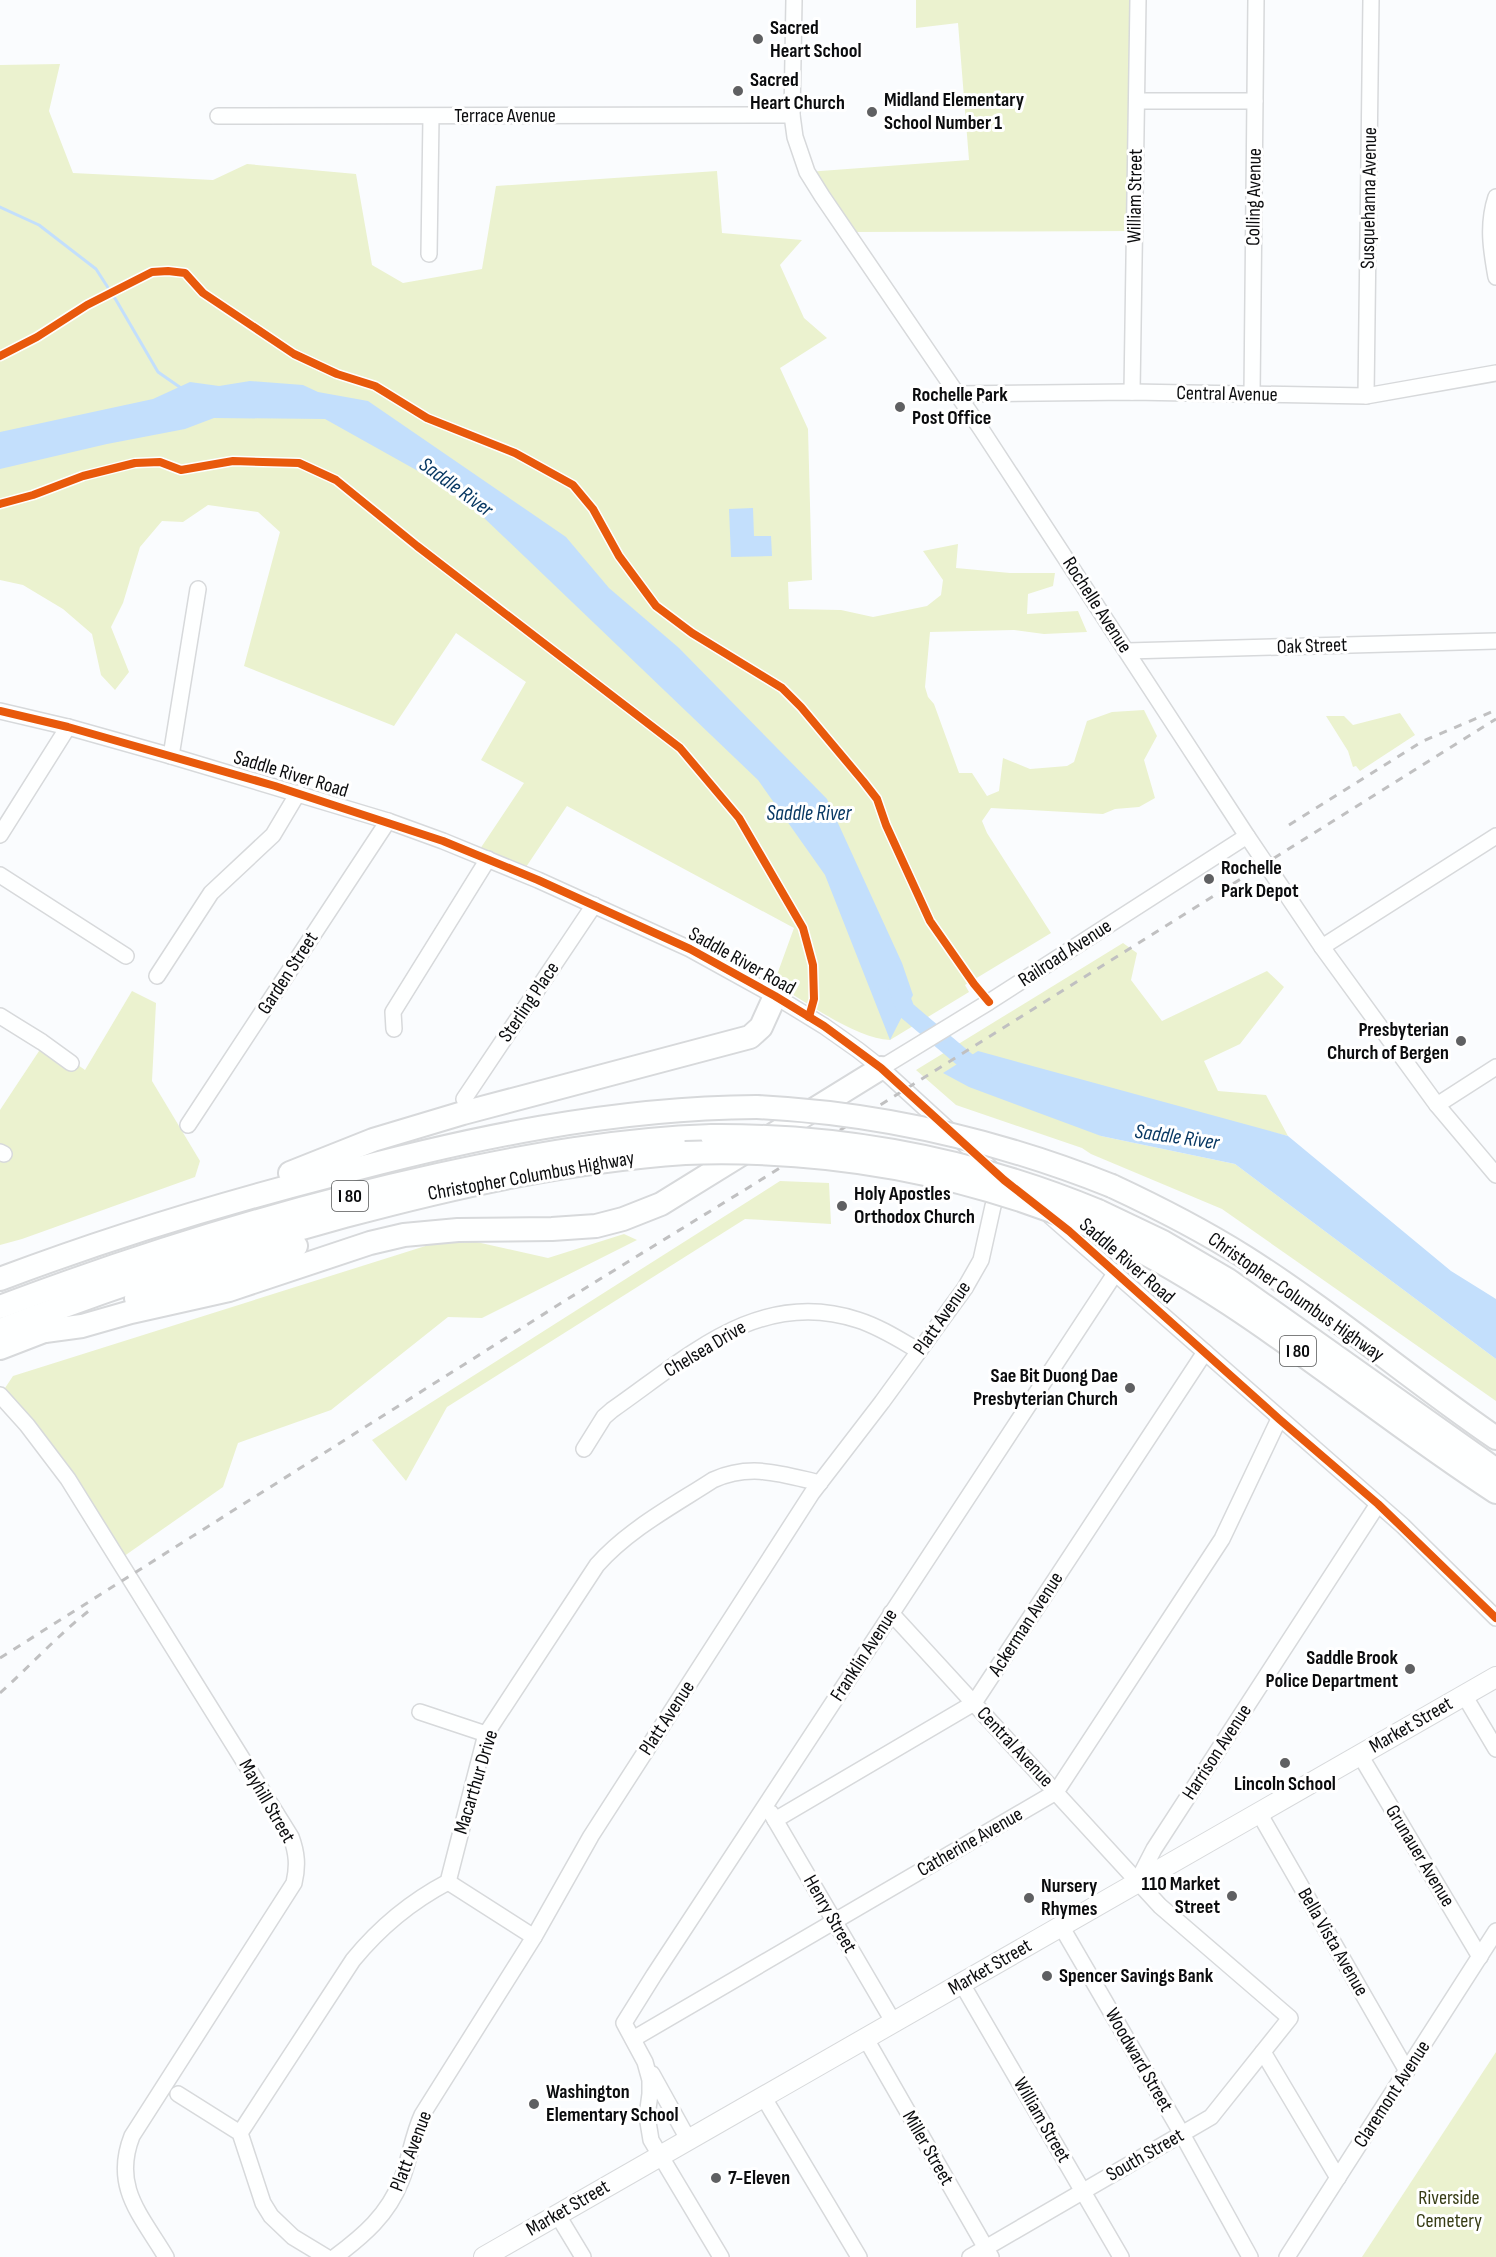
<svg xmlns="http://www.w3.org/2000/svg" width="1496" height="2257" font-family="'Sofia Sans Condensed',sans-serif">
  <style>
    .green { fill: #ebf2cf }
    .water { fill: #c3dffc }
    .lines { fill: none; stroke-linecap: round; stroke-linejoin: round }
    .stream { stroke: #c3dffc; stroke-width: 3 }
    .river { stroke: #c3dffc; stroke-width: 18 }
    .minor-casing { stroke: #d7d9db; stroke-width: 18 }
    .major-casing { stroke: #d7d9db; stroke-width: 22 }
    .highway-casing { stroke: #d7d9db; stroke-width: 26 }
    .minor { stroke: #feffff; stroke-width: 15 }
    .major { stroke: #feffff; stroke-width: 20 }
    .highway { stroke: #feffff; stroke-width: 22 }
    .rail { stroke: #c0c0c1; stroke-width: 3; stroke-dasharray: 8 8; stroke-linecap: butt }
    .highway-bridge-casing { stroke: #d7d9db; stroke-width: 26; stroke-linecap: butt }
    .highway-bridge { stroke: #feffff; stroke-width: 22 }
    .cycleway-casing { stroke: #fff; stroke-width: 11 }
    .cycleway { stroke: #e8590c; stroke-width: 8 }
    .poi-dot { fill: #5f6062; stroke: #fff; stroke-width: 2 }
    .labels { text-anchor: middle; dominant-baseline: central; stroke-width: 6; stroke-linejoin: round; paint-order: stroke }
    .shield { fill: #fff; stroke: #545556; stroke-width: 1.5 }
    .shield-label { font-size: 18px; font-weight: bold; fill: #0b0c0e }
    .poi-label { font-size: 20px; font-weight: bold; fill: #0b0c0e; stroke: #fff; text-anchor: start }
    .street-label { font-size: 20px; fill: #0b0c0e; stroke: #fff }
    .park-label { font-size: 20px; fill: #373c15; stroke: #fff }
    .water-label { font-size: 21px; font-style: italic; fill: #083863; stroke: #fff }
  </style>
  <rect width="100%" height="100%" fill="#fafcfe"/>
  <!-- green -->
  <g class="green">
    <polygon points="916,0 1138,0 1135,231 845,232 807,172 969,160 958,23 916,28"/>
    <path d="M60 64 49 111 73 173 213 180 247 164 356 174 372 265 403 283 482 269 496 186 717 171 722 233 802 240 780 265 804 318 827 338 780 368 808 429 812 580 788 582 789 609 841 610 873 617 927 606 941 595 943 580 923 551 958 544 956 568 1010 573H1055L1053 586 1028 594 1027 614 1078 611 1087 632 1044 634 1014 630 930 632 925 687 928 697 934 704 959 773H972L987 796 999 791 1003 758 1030 769 1067 766 1074 762 1087 721 1112 712 1144 710 1157 736 1144 760 1155 798 1139 807 1115 809 1103 814 991 808 982 821 987 833 1051 933 965 985 969 992 890 1040C856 1039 805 1001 774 983L794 928 567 806 526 867 480 849 524 783 481 760 526 682 456 633 394 726 244 666 280 532 258 512 208 505 183 522 162 521 140 547 123 603 111 627 129 672 115 690 101 675 92 634 63 609 23 585 0 580V65Z"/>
    <polygon points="1400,713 1415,735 1360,771 1356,766 1353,767 1348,751 1326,716 1344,716 1353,725"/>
    <polygon points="1123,943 1137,953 1131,980 1162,1021 1267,971 1284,987 1240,1044 1204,1061 1218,1091 1266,1095 1288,1136 993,1066 1101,1136 1235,1164 1496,1359 1496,1401 1222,1209 1091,1154 1082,1148 956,1105 916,1070"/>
    <polygon points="132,991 156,1003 152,1081 200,1161 195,1177 22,1239 0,1245 0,1110 45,1042 85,1070"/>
    <polygon points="780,1181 829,1183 831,1224 745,1219 447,1407 406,1481 372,1440"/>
    <polygon points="624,1234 637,1240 482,1318 448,1317 331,1410 238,1443 223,1487 120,1559 1,1394 13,1376 454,1237 548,1258"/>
    <polygon points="1496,2052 1496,2257 1362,2257"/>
  </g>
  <!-- water -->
  <g class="water">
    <polygon points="250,381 303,385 318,392 368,401 566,537 609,588 679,648 827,799 902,963 913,995 890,1040 825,875 758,780 459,494 325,419 214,418 185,429 107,444 0,469 0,432 153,399 190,382 219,386"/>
    <polygon points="753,508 754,536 771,536 772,556 731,557 729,509"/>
    <polygon points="978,1051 1288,1136 1451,1271 1496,1299 1496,1359 1235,1164 1101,1136 969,1087 943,1073"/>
  </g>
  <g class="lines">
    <!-- stream -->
    <polyline class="stream" points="0,207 39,225 96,269 116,300 158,372 181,388"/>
    <!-- river -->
    <polyline class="river" points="897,987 906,1010 983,1075"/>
    <defs>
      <g id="minor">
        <polyline points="794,0 792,115 795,137 807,172 822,196 981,429 1247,836 1322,947 1437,1105 1496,1175"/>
        <polyline points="1137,101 1255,101"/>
        <polyline points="218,116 792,115"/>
        <path d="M1496 197C1487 224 1491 249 1496 277"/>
        <polyline points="429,254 431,117"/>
        <polyline points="1132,392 1138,0"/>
        <polyline points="956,394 1132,392 1366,396 1496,373"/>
        <polyline points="1252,394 1256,0"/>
        <polyline points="1366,396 1371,0"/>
        <polyline points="1127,651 1496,641"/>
        <polyline points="0,711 68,727 171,756 388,821 443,841 538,880 690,949 775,996 824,1026 858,1050 881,1068 996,1173"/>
        <polyline points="171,756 198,589"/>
        <polyline points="0,835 68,727"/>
        <polyline points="0,875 126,956"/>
        <polyline points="1322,947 1496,836"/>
        <polyline points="157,976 211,893 273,835 298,793"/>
        <polyline points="0,1016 42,1042 71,1063"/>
        <polyline points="394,1029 393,1012 488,859"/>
        <polyline points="881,1068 989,1002 1247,836"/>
        <polyline points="464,1099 594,905"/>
        <polyline points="1437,1105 1496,1067"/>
        <polyline points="188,1125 388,821"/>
        <polyline points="0,1152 4,1154"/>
        <polyline points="1050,1216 1403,1526 1496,1618"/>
        <path d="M0 1395 27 1425 68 1479 291 1837C297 1853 298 1866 294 1883L132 2136C112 2187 141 2215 166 2257"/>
        <path d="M584 1449 604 1417 612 1410C687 1358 759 1287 858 1320 880 1327 900 1340 919 1351"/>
        <polyline points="891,1613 1160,1906 1290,2018 1211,2117 970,2257"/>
        <polyline points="1464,1695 1496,1749"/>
        <polyline points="420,1712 486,1734"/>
        <polyline points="1360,1755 1480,1957"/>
        <polyline points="771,1813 894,2023"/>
        <polyline points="1259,1813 1407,2071"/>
        <polyline points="775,1820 974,1703 1205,1352"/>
        <polyline points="448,1882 534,1937"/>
        <polyline points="1137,1882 1154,1849 1378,1504"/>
        <polyline points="1061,1926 1182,2134 1250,2257"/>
        <polyline points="962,1984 1121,2257"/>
        <polyline points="633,2039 1056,1792 1222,1539 1279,1419"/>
        <polyline points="866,2039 991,2257"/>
        <polyline points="1263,2052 1338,2178"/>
        <polyline points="652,2074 688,2139"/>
        <polyline points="178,2094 240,2133 263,2203 271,2216 293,2237 326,2257"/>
        <polyline points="764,2098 859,2257"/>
        <path d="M240 2133 353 1960C380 1927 410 1902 448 1882L486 1734 597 1565C629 1529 673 1506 713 1480 751 1463 781 1474 820 1483"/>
        <polyline points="557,2214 583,2257"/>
        <path d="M335 2257C363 2236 388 2215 401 2181 410 2159 412 2137 422 2115L534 1937 591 1836 812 1493 882 1402 965 1288 981 1260 993 1206 1002 1186"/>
        <polyline points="721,2257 651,2140 647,2116 650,2094 650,2080 645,2062 624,2023 654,1975 1116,1272"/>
        <polyline points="1287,2257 1496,1931"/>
      </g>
      <polyline id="major" points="484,2257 1496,1677"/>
      <g id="highway">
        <polyline points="290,1173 373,1140 463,1113 750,1037 761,1027 775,996"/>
        <path d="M1112 1186C1157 1207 1202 1230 1245 1257 1332 1312 1411 1380 1496 1438"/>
        <polyline points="1098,1211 1163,1242 1228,1280 1496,1470"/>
        <path d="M1090 1226C1239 1293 1360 1404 1496 1492"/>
        <path d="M0 1279C108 1238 217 1205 329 1176 470 1138 611 1108 757 1107"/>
        <polyline points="136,1298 296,1246"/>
        <path d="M0 1307C143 1253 289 1208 438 1175 529 1155 619 1139 712 1136"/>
        <path d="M0 1330C113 1287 228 1248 345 1216 457 1186 569 1161 685 1153"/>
        <polyline points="45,1331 82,1326 131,1312 229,1290 370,1243 404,1235 458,1230 552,1229 596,1226 623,1219 661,1204 881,1068"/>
        <polyline points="0,1348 57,1326"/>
      </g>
    </defs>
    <!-- minor casing -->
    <use href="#minor" class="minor-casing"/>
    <!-- major casing -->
    <use href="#major" class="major-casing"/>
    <!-- highway casing -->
    <use href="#highway" class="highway-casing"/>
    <!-- minor -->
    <use href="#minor" class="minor"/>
    <!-- major -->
    <use href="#major" class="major"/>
    <!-- highway -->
    <use href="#highway" class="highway"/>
    <!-- rail -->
    <g class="rail">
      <polyline points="1289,825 1423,741 1496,710"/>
      <polyline points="0,1658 566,1300 751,1186 1496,719"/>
      <path d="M0 1693C31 1665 58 1635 90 1610"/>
    </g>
    <defs>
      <g id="highway-bridge">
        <path d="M757 1107C880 1113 997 1140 1112 1186"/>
        <path d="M712 1136C846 1135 975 1160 1098 1211"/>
        <path d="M685 1153C825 1148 961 1172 1090 1226"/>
      </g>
    </defs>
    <!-- highway-bridge casing -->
    <use href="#highway-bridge" class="highway-bridge-casing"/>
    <!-- highway-bridge -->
    <use href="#highway-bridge" class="highway-bridge"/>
    <defs>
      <g id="cycleway">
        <polyline points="0,356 37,337 87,305 152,272 168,271 185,273 203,293 294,354 337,374 375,386 427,418 515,453 573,485 593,509 619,556 656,606 692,633 782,688 801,707 863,781 877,799 886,825 930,921 974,984 989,1002"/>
        <polyline points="0,504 33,495 83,476 135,463 160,462 181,470 233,461 299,463 336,480 417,546 680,748 739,818 803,928 813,965 814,999 809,1017"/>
        <polyline points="0,711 68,727 275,786 443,841 538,880 690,949 775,996 824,1026 881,1068 1004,1180 1069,1231 1279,1419 1378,1504 1496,1618"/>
      </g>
    </defs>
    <!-- cycleway casing -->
    <use href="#cycleway" class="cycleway-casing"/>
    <!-- cycleway -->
    <use href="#cycleway" class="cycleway"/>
  </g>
  <!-- markers -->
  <g class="poi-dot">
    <circle cx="758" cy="39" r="6"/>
    <circle cx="738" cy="91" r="6"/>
    <circle cx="872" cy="112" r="6"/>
    <circle cx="900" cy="407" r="6"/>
    <circle cx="1209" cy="879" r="6"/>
    <circle cx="1461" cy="1041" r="6"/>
    <circle cx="842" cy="1206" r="6"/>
    <circle cx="1130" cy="1388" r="6"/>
    <circle cx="1410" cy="1669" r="6"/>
    <circle cx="1285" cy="1763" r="6"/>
    <circle cx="1232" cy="1896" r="6"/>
    <circle cx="1029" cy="1898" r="6"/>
    <circle cx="1047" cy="1976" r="6"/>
    <circle cx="534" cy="2104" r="6"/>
    <circle cx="716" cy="2178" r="6"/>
  </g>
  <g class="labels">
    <!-- shield labels -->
    <g class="shield">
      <rect x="332" y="1181" width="36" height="30" rx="4.5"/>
      <rect x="1280" y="1336" width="36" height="30" rx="4.5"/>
    </g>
    <g class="shield-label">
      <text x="350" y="1196">I 80</text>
      <text x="1298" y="1351">I 80</text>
    </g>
    <!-- poi labels -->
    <g class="poi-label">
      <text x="770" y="28">Sacred<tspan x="770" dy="23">Heart School</tspan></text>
      <text x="750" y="80">Sacred<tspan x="750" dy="23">Heart Church</tspan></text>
      <text x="884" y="100">Midland Elementary<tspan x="884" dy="23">School Number 1</tspan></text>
      <text x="912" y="395">Rochelle Park<tspan x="912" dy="23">Post Office</tspan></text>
      <text x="1221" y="868">Rochelle<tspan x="1221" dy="23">Park Depot</tspan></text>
      <text x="1449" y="1030" text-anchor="end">Presbyterian<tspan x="1449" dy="23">Church of Bergen</tspan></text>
      <text x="854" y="1194">Holy Apostles<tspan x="854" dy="23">Orthodox Church</tspan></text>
      <text x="1118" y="1376" text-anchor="end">Sae Bit Duong Dae<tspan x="1118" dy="23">Presbyterian Church</tspan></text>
      <text x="1398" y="1658" text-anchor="end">Saddle Brook<tspan x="1398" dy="23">Police Department</tspan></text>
      <text x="1285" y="1784" text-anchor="middle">Lincoln School</text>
      <text x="1220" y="1884" text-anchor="end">110 Market<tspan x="1220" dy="23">Street</tspan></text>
      <text x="1041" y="1886">Nursery<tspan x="1041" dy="23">Rhymes</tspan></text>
      <text x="1059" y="1976">Spencer Savings Bank</text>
      <text x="546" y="2092">Washington<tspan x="546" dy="23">Elementary School</tspan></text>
      <text x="728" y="2178">7-Eleven</text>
    </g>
    <!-- street labels -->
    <g class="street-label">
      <text x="505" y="116">Terrace Avenue</text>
      <text transform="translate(1135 196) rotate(-89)">William Street</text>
      <text transform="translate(1254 197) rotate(-89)">Colling Avenue</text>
      <text transform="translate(1369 198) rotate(-89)">Susquehanna Avenue</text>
      <text transform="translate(1227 394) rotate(1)">Central Avenue</text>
      <text transform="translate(1097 605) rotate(57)">Rochelle Avenue</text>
      <text transform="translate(1312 646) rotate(-2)">Oak Street</text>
      <text transform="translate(291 774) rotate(17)">Saddle River Road</text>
      <text transform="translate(1065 953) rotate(-33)">Railroad Avenue</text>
      <text transform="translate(742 961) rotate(29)">Saddle River Road</text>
      <text transform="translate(288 973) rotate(-57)">Garden Street</text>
      <text transform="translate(529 1002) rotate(-56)">Sterling Place</text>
      <text transform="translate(531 1176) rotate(-10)">Christopher Columbus Highway</text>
      <text transform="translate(1127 1261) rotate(41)">Saddle River Road</text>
      <text transform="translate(1296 1297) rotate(35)">Christopher Columbus Highway</text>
      <text transform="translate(942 1318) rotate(-55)">Platt Avenue</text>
      <text transform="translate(705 1349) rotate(-31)">Chelsea Drive</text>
      <text transform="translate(1026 1624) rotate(-57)">Ackerman Avenue</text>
      <text transform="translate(864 1655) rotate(-57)">Franklin Avenue</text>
      <text transform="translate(667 1718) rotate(-57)">Platt Avenue</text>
      <text transform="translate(1411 1725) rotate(-30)">Market Street</text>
      <text transform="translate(1015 1747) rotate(47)">Central Avenue</text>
      <text transform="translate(1217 1752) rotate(-57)">Harrison Avenue</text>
      <text transform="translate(476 1782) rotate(-73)">Macarthur Drive</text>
      <text transform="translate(267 1801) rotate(60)">Mayhill Street</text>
      <text transform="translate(970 1842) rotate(-30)">Catherine Avenue</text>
      <text transform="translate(1420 1856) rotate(59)">Grunauer Avenue</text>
      <text transform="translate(830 1914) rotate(60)">Henry Street</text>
      <text transform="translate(1333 1942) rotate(60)">Bella Vista Avenue</text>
      <text transform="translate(990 1967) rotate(-30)">Market Street</text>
      <text transform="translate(1139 2060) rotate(60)">Woodward Street</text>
      <text transform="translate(1392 2094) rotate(-57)">Claremont Avenue</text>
      <text transform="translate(1042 2120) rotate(60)">William Street</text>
      <text transform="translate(928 2148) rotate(60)">Miller Street</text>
      <text transform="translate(411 2151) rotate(-69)">Platt Avenue</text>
      <text transform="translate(1145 2155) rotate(-30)">South Street</text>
      <text transform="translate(568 2208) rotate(-30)">Market Street</text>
    </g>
    <!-- park labels -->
    <g class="park-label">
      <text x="1449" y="2198">Riverside<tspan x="1449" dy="23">Cemetery</tspan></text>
    </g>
    <!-- water labels -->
    <g class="water-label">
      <text transform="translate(456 487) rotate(36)">Saddle River</text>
      <text x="809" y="813">Saddle River</text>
      <text transform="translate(1177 1137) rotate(8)">Saddle River</text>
    </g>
  </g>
</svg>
